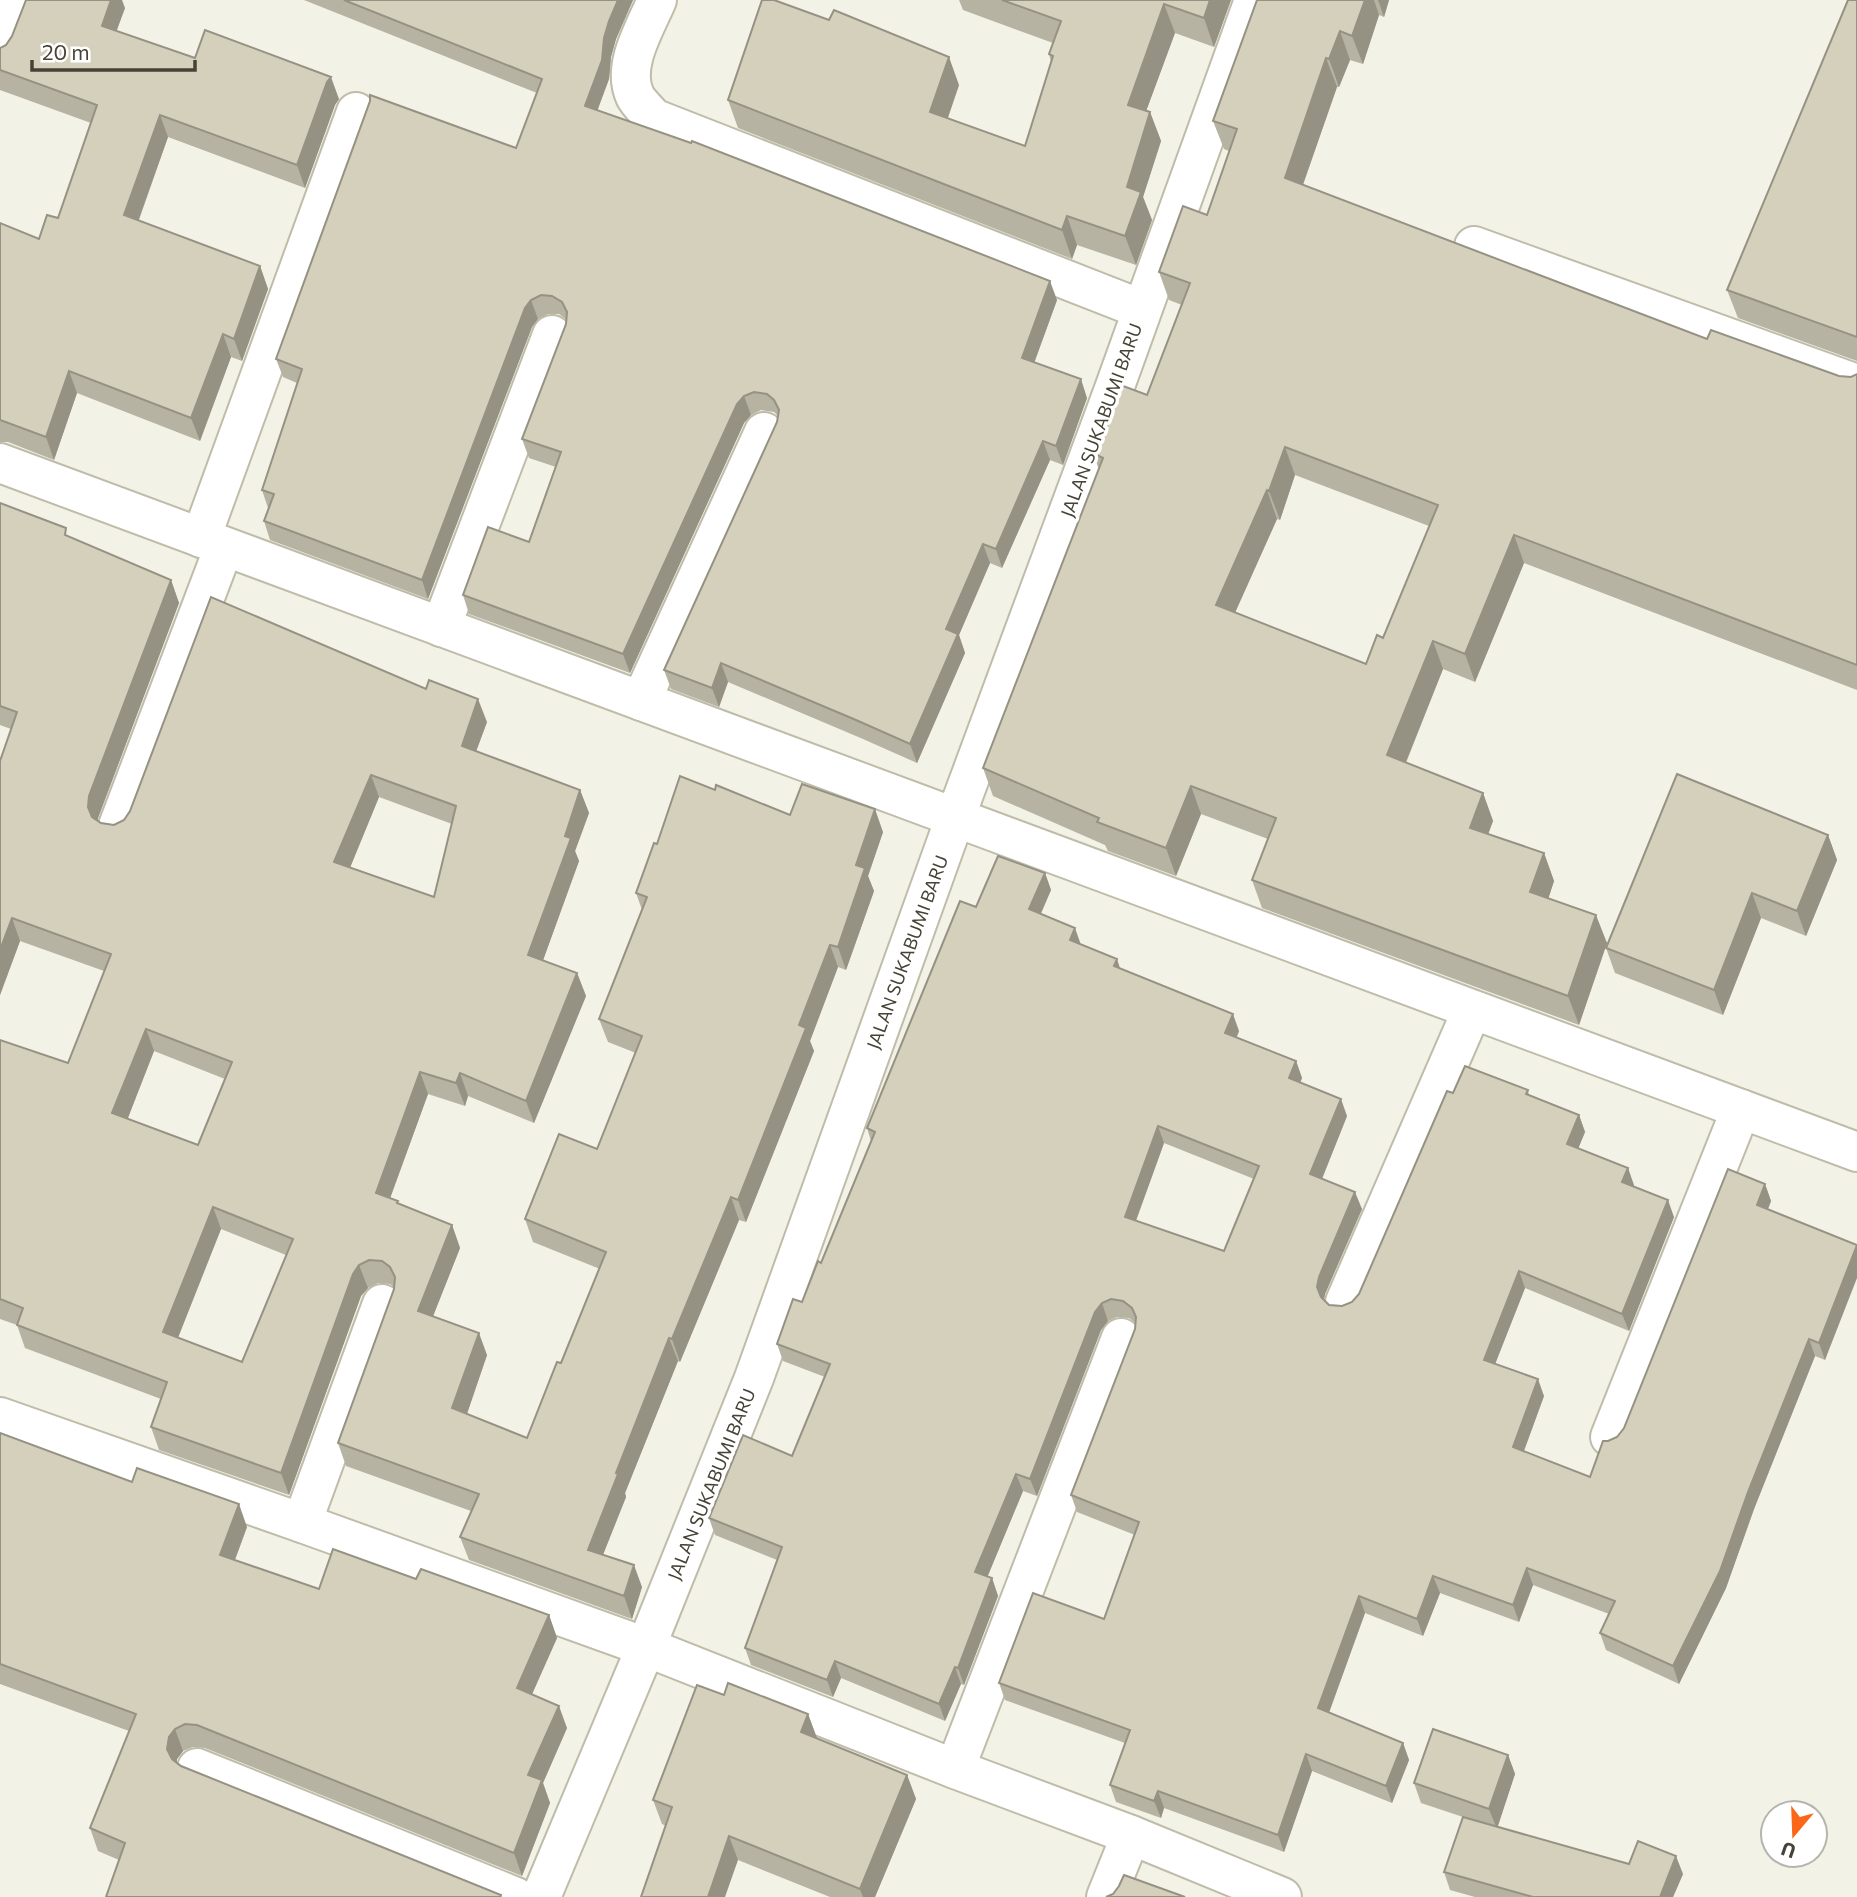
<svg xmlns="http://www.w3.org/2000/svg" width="1857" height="1897" font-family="Commissioner,sans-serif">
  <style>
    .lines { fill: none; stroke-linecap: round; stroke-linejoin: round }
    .minor-casing { stroke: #bfbca9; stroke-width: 42 }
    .minor { stroke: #fff; stroke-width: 38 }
    .wall { fill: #b7b3a2; fill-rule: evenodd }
    .shaded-wall { fill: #959284 }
    .building { fill: #d5d0bc; stroke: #959284; stroke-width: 2; fill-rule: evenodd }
    .labels { text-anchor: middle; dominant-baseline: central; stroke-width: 7; stroke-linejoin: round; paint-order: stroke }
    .street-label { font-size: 18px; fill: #464336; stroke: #fff }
  </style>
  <rect width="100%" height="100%" fill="#f3f2e6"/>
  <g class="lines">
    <defs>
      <g id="minor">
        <path d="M657 0C645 28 621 66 635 96 639 104 648 111 653 118L1141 309"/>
        <polyline points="0,51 20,0"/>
        <polyline points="1474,246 1857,384"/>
        <polyline points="0,463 1857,1152"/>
        <polyline points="201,538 356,112"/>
        <polyline points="441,627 552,335"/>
        <polyline points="641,701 764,432"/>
        <polyline points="118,826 224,547"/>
        <polyline points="1345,1302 1472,1010"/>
        <polyline points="0,1417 302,1523 646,1647 955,1769 1131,1835 1282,1897"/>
        <polyline points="1610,1437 1741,1109"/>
        <polyline points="302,1523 382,1304"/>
        <polyline points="197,1768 516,1897"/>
        <polyline points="955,1769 1121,1338"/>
        <polyline points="541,1897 646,1647 754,1378 955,818 1114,389 1254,0"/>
        <polyline points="1106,1897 1131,1835"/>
      </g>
    </defs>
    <!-- minor casing -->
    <use href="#minor" class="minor-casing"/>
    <!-- minor -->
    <use href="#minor" class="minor"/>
  </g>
  <!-- wall -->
  <g class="wall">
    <polygon points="304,0 633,0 616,39 611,57 609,79 597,111 1057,300 1034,363 1087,398 1063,465 1050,460 1002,568 990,563 959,635 965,653 917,763 863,739 728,682 719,707 671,689 664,670 777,422 778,416 774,412 761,410 751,415 744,423 630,673 469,614 463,595 529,542 556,467 529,458 522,439 566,324 566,319 559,314 548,314 538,319 532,327 428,599 270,540 264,521 268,508 262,490 297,383 283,377 276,359 516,148 537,93"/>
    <polygon points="959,0 1231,0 1214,47 1175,33 1146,111 1150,112 1161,141 1143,197 1152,220 1136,265 1077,245 1072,259 738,128 728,100 959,85 948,118 1025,146 1051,62 1049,54 1053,43 963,10"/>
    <path d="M1257 0H1389L1384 17 1379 15 1363 64 1350 60 1339 87H1337L1303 185 1707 339 1839 376 1851 377 1857 374V690L1524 563 1475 682 1443 669 1406 763 1483 793 1493 821 1488 834 1544 853 1554 881 1548 899 1607 943 1579 1025 1262 908 1252 880 1268 839 1201 814 1176 876 1108 851 1105 845 993 796 983 768 1099 470 1093 453 1147 395 1182 305 1169 300 1159 272 1207 215 1229 151 1224 149 1213 121ZM1295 475 1429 526 1383 638 1366 664 1235 612 1277 519 1280 520Z"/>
    <polygon points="1857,0 1857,361 1738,318 1727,290"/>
    <polygon points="125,8 116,31 195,58 339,99 335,105 305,188 168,137 139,220 260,266 268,289 242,361 231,357 200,441 77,393 54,460 8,442 0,442 0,223 39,239 58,218 91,123 0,90 0,48"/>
    <path d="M0 503 69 537 171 580 179 603 98 818 97 820 101 823 114 825 487 722 476 751 580 790 589 813 575 851 579 861 543 960 577 973 586 996 534 1123 468 1096 465 1106 428 1094 390 1198 399 1204 452 1225 460 1248 433 1316 487 1355 467 1414 527 1438 561 1363 600 1269 533 1242 525 1219 597 1149 636 1053 608 1042 599 1019 642 910 636 893 657 844 715 790 790 815 883 832 868 876 874 891 846 970 838 967 810 1041 814 1051 746 1222 739 1220 680 1362 678 1361 625 1493 626 1497 603 1555 642 1587 632 1619 469 1560 460 1537 471 1511 346 1466 338 1443 394 1289V1287L390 1284 378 1283 368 1288 361 1296 289 1495 159 1450 151 1427 161 1399 25 1348 17 1325 0 1319V1040L68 1063 104 971 20 941 0 995 11 729 0 725ZM379 797 452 824 434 897 350 867ZM154 1051 225 1079 198 1145 127 1119ZM221 1229 286 1255 242 1362 178 1338Z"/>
    <polygon points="1828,835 1837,860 1806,936 1761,918 1723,1015 1615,973 1606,948"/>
    <path d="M1045 873 1051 890 1041 914 1081 945 1120 969 1239 1031 1237 1037 1296 1061 1302 1078 1300 1083 1347 1116 1322 1179 1362 1209 1325 1294 1324 1300 1329 1305 1342 1306 1352 1302 1359 1294 1453 1093 1528 1090 1529 1095 1579 1115 1585 1132 1578 1149 1628 1168 1633 1186 1674 1217 1629 1331 1525 1288 1495 1364 1544 1396 1524 1451 1590 1477 1608 1441 1617 1437 1624 1428 1765 1184 1771 1201 1768 1209 1857 1245 1825 1360 1815 1356 1754 1509 1726 1588 1679 1684 1606 1650 1600 1633 1609 1614 1533 1585 1519 1622 1440 1593 1423 1636 1365 1613 1329 1713 1403 1743 1409 1760 1392 1803 1312 1771 1284 1852 1164 1808 1161 1818 1116 1802 1110 1785 1125 1743 1005 1700 999 1683 1104 1619 1135 1535 1077 1512 1071 1495 1135 1329 1136 1323 1129 1318 1117 1317 1108 1321 1101 1330 1037 1496 1023 1491 987 1577 992 1578 998 1596 964 1685 961 1684 945 1721 841 1678 833 1697 751 1665 745 1648 777 1560 715 1535 709 1518 792 1456 825 1377 783 1361 777 1344 802 1302 821 1263 871 1141 867 1128 976 907ZM1164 1143 1254 1179 1224 1251 1136 1221Z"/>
    <polygon points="0,1433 247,1527 235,1560 319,1589 416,1579 549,1615 557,1638 532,1694 567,1728 543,1783 550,1803 522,1876 205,1748 193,1747 183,1751 177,1759 177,1763 181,1766 501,1895 502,1897 106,1897 119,1860 98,1851 90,1828 129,1731 0,1684"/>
    <polygon points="724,1695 808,1714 817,1739 907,1775 916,1799 875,1897 830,1897 738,1860 662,1824 653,1800"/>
    <polygon points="1508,1755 1515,1774 1497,1827 1629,1864 1683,1874 1673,1897 1475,1897 1450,1890 1444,1872 1463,1817 1421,1803 1414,1783"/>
  </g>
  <!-- shaded-wall -->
  <g class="shaded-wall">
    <polygon points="111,0 122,0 125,8 110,49 102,26"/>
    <polygon points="618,0 633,0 616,39 611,57 609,79 592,125 585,106 609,21"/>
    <polygon points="1210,0 1231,0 1214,47 1204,18"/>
    <polygon points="1365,0 1374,0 1379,15 1363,64 1352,36"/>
    <polygon points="1378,0 1389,0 1384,17"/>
    <polygon points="1164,4 1175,33 1138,133 1128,105"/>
    <polygon points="1340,31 1350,60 1339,87 1329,59"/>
    <polygon points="949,57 959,85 940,140 930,112"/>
    <polygon points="1326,58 1337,87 1295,207 1285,178"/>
    <polygon points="331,77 339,99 335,105 305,188 297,165 327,82"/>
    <polygon points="1150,112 1161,141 1143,197 1152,220 1136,265 1125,236 1127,187"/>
    <polygon points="160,115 168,137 132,238 124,215"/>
    <polygon points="1067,216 1077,245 1072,259 1062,230"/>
    <polygon points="260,266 268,289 242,361 234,339"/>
    <polygon points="1050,281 1057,300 1029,377 1022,358"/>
    <polygon points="531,300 538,319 532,327 428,599 422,580 525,308"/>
    <polygon points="223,334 231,357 200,441 191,418"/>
    <polygon points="69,371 77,393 54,460 46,437"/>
    <polygon points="1081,379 1087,398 1063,465 1056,446"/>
    <polygon points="744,396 751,415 744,423 630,673 623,654 737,404"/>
    <polygon points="1043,441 1050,460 1002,568 996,549"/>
    <polygon points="1285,447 1295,475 1280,520 1269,491"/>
    <polygon points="1267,490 1277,519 1226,633 1216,605"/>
    <polygon points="1514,535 1524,563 1475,682 1465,654"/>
    <polygon points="983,544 990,563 959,635 965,653 917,763 910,744 946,629"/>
    <polygon points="171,580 179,603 98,818 97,830 88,807 89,796"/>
    <polygon points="1433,641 1443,669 1397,784 1387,755"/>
    <polygon points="721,663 728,682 719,707 712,688"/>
    <polygon points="478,699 487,722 470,768 462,746"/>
    <polygon points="371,775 379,797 343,885 334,862"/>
    <polygon points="1191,786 1201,814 1176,876 1166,848"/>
    <polygon points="580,790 589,813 575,851 579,861 537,977 528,955 565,836"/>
    <polygon points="1483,793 1493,821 1480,856 1470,828"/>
    <polygon points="875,809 883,832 868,876 874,891 846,970 838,947 856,865"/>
    <polygon points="1828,835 1837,860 1806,936 1797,911"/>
    <polygon points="1544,853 1554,881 1541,921 1530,892"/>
    <polygon points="1045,873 1051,890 1035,926 1029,909"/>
    <polygon points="1752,893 1761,918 1723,1015 1714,990"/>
    <polygon points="1596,915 1607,943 1579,1025 1568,996"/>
    <polygon points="12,918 20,941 0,995 0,950"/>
    <polygon points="1075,928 1081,945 1070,940"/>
    <polygon points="830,945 838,967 810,1041 814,1051 746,1222 738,1200 799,1025"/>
    <polygon points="1117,959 1123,977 1114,966"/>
    <polygon points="577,973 586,996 534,1123 526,1101"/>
    <polygon points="1233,1014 1239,1031 1231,1050 1225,1033"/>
    <polygon points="146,1029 154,1051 121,1136 112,1113"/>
    <polygon points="1296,1061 1302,1078 1295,1095 1289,1078"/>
    <polygon points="420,1072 428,1094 384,1215 376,1193"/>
    <polygon points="460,1073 468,1096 465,1106 456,1083"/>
    <polygon points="1341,1099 1347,1116 1317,1191 1310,1174"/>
    <polygon points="1579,1115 1585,1132 1573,1161 1567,1144"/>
    <polygon points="1158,1126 1164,1143 1131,1234 1125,1217"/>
    <polygon points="1628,1168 1634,1185 1628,1199 1622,1182"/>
    <polygon points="1765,1184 1771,1201 1763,1222 1757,1205"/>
    <polygon points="1355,1192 1362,1209 1325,1294 1323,1304 1317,1287 1319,1277"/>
    <polygon points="731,1197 739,1220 680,1362 672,1339"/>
    <polygon points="1668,1200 1674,1217 1629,1331 1622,1314"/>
    <polygon points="213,1207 221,1229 171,1355 163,1332"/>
    <polygon points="452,1225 460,1248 426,1334 418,1311"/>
    <polygon points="1857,1246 1857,1278 1825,1360 1819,1343"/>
    <polygon points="359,1265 368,1288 361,1296 289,1495 281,1473 353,1274"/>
    <polygon points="1519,1271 1525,1288 1490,1377 1484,1360"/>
    <polygon points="1102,1303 1108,1321 1101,1330 1037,1496 1030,1479 1095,1312"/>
    <polygon points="479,1333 487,1355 461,1431 452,1408"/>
    <polygon points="669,1338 678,1361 625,1493 626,1497 596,1572 588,1550 616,1473"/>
    <polygon points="1809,1339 1815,1356 1754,1509 1726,1588 1679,1684 1673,1666 1748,1492"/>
    <polygon points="1538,1379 1544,1396 1519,1464 1513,1447"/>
    <polygon points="1016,1474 1023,1491 982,1590 975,1572"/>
    <polygon points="239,1504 247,1527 228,1578 220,1555"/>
    <polygon points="634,1565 642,1587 632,1619 624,1596"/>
    <polygon points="1527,1568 1533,1585 1519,1622 1513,1605"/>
    <polygon points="1433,1576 1440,1593 1423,1636 1417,1619"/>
    <polygon points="992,1578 998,1596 964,1685 958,1668"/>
    <polygon points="1359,1596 1365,1613 1324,1726 1318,1708"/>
    <polygon points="549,1615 557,1638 525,1710 517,1688"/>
    <polygon points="835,1661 841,1678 833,1697 827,1680"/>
    <polygon points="955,1667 961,1684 945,1721 939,1704"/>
    <polygon points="559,1706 567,1728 543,1783 550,1803 522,1876 514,1853 528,1775"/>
    <polygon points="808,1714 817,1738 809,1756 801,1732"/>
    <polygon points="175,1729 183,1751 177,1759 176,1772 167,1749 169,1737"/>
    <polygon points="1403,1743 1409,1760 1392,1803 1386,1786"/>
    <polygon points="1306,1754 1312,1771 1284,1852 1278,1835"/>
    <polygon points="1508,1755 1515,1774 1497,1829 1489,1809"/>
    <polygon points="907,1775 916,1799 875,1897 863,1897 860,1889"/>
    <polygon points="1158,1791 1164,1808 1161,1818 1154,1801"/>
    <polygon points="729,1836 738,1860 725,1897 708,1897"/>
    <polygon points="1676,1856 1683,1874 1673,1897 1660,1897"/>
  </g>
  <!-- building -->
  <g class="building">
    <polygon points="26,0 111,0 102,26 195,58 205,30 331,77 327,82 297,165 160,115 124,215 260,266 234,339 223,334 191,418 69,371 46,437 0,420 0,223 39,239 47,215 58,218 97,105 0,70 0,48 6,45 12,36"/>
    <polygon points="344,0 618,0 609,21 604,38 602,60 585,106 691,143 692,141 1050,281 1022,358 1081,379 1056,446 1043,441 996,549 983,544 946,629 958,634 910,744 856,720 721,663 712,688 664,670 777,422 779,410 774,400 767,394 754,392 744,396 737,404 623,654 463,595 488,527 529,542 561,452 522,439 566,324 567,312 562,302 552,296 541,295 531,300 525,308 422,580 264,521 274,494 262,490 302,369 276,359 370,101 370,95 516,148 542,79"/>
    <polygon points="762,0 774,0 829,20 834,10 949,57 930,112 1025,146 1053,56 1049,54 1061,21 1002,0 1210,0 1204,18 1164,4 1128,105 1150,112 1127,187 1141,192 1125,236 1067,216 1062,230 728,100"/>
    <path d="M1257 0H1365L1352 36 1340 31 1329 59 1326 58 1285 178 1707 339 1711 330 1839 376 1851 377 1857 374V665L1514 535 1465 654 1433 641 1387 755 1483 793 1470 828 1544 853 1530 892 1596 915 1568 996 1252 880 1276 818 1191 786 1166 848 1097 822 1099 818 983 768 1103 458 1093 453 1118 384 1147 395 1190 283 1159 272 1183 206 1207 215 1237 129 1213 121ZM1285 447 1438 505 1383 638 1377 635 1366 664 1216 605 1267 490 1269 491Z"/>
    <polygon points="1848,0 1857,0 1857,337 1727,290"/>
    <path d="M0 503 66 528 65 535 171 580 89 796 88 807 92 817 101 823 114 825 124 820 130 811 211 597 426 689 429 680 478 699 462 746 580 790 565 836 571 838 528 955 577 973 526 1101 460 1073 456 1083 420 1072 376 1193 398 1201 397 1203 452 1225 418 1311 479 1333 452 1408 527 1438 557 1362 561 1363 606 1252 525 1219 559 1134 597 1149 642 1036 599 1019 647 897 636 893 654 843 657 844 680 776 715 790 716 785 790 815 802 784 875 809 856 865 865 868 838 947 830 945 799 1025 806 1028 738 1200 731 1197 672 1339 669 1338 616 1473 618 1474 588 1550 634 1565 624 1596 460 1537 479 1494 338 1443 394 1289 395 1277 390 1267 382 1261 369 1260 359 1265 353 1274 281 1473 151 1427 167 1382 17 1325 23 1308 0 1299V1040L68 1063 111 954 12 918 0 950V761L17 712 0 706ZM371 775 456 806 434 897 334 862ZM146 1029 232 1062 198 1145 112 1113ZM213 1207 293 1239 242 1362 163 1332Z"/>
    <polygon points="1677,774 1828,835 1797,911 1752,893 1714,990 1606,948"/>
    <path d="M998 856 1045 873 1029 909 1075 928 1070 940 1117 959 1114 966 1233 1014 1225 1033 1296 1061 1289 1078 1341 1099 1310 1174 1355 1192 1319 1277 1317 1287 1321 1297 1329 1305 1342 1306 1352 1302 1359 1294 1447 1091 1453 1093 1465 1066 1528 1090 1526 1094 1579 1115 1567 1144 1628 1168 1622 1182 1668 1200 1622 1314 1519 1271 1484 1360 1538 1379 1513 1447 1590 1477 1603 1441H1608L1617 1437 1624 1428 1728 1169 1765 1184 1757 1205 1857 1245 1819 1343 1809 1339 1748 1492 1720 1571 1673 1666 1600 1633 1615 1601 1527 1568 1513 1605 1433 1576 1417 1619 1359 1596 1318 1708 1403 1743 1386 1786 1306 1754 1278 1835 1158 1791 1154 1801 1110 1785 1130 1730 999 1683 1033 1593 1104 1619 1139 1522 1071 1495 1135 1329 1136 1317 1132 1308 1123 1301 1111 1299 1102 1303 1095 1312 1030 1479 1016 1474 975 1572 992 1578 958 1668 955 1667 939 1704 835 1661 827 1680 745 1648 782 1547 709 1518 743 1435 792 1456 830 1364 777 1344 793 1299 802 1302 818 1261 821 1263 875 1132 867 1128 960 901 976 907ZM1158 1126 1259 1166 1224 1251 1125 1217Z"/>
    <polygon points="0,1433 132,1482 137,1468 239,1504 220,1555 319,1589 333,1549 416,1579 421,1569 549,1615 517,1688 559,1706 528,1775 542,1780 514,1853 197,1725 185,1724 175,1729 169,1737 167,1749 172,1759 181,1766 501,1895 500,1897 106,1897 125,1843 90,1828 136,1714 0,1664"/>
    <polygon points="728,1683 808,1714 801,1732 907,1775 860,1889 729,1836 708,1897 641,1897 672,1807 653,1800 697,1685 724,1695"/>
    <polygon points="1433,1729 1508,1755 1489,1809 1414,1783"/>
    <polygon points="1463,1817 1629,1864 1638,1841 1676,1856 1660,1897 1533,1897 1444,1872"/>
    <polygon points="1124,1875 1185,1897 1106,1897 1113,1894 1119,1886"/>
  </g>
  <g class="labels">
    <!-- street labels -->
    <g class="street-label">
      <text transform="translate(1101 420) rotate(-70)">JALAN SUKABUMI BARU</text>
      <text transform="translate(907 952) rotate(-70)">JALAN SUKABUMI BARU</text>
      <text transform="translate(711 1484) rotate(-68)">JALAN SUKABUMI BARU</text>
    </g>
  </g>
  <!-- north arrow -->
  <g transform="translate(1794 1834) rotate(199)"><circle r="33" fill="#ffffff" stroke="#b5b4af" stroke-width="2"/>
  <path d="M0-5L12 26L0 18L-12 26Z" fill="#fb6716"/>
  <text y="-10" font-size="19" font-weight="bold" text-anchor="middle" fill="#464336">U</text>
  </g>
  <!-- scale -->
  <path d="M32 60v10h163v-10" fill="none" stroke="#464336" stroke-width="3.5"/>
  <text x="42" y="60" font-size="21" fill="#464336" stroke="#ffffff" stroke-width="5" paint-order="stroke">20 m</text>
</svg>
